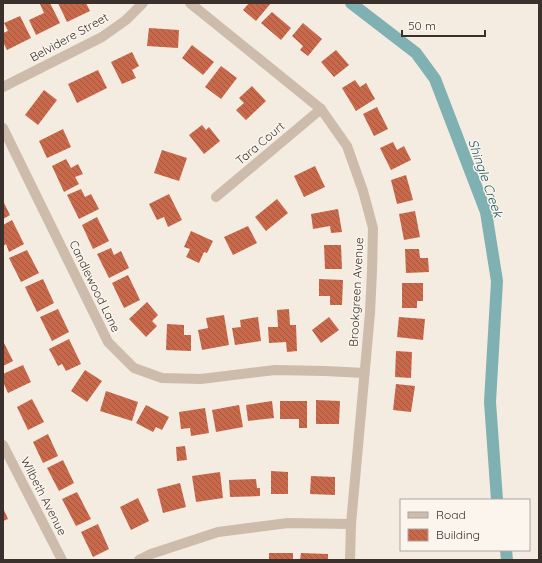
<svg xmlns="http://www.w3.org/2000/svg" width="542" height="563" font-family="Quicksand,sans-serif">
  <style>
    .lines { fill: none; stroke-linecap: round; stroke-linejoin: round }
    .canal { stroke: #7fb0b2; stroke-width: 12 }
    .building { fill: url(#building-back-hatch) }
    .minor { stroke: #cdbbac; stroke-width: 10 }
    .labels { text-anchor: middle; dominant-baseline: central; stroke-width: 3; stroke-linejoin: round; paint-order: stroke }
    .street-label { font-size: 12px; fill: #3b302b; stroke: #fbf5ee }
    .water-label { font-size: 13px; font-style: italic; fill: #1f5a5e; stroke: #fbf5ee }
  </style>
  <defs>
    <pattern id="building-back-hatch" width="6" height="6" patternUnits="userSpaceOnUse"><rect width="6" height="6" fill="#c8694b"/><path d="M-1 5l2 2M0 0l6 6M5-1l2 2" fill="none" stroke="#a4573f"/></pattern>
  </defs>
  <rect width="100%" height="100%" fill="#f4ebe1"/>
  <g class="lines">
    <!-- canal -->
    <g class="canal">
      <polyline points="351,3 416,53 435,79 486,212 497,281 490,402 497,500"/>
      <polyline points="506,550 507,560"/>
    </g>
  </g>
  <!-- building -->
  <g class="building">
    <polygon points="43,3 50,3 60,23 36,35 29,20 44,13 40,4"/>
    <polygon points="58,3 86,3 90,11 67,22"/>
    <polygon points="249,3 271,3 256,21 243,10"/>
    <polygon points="272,12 291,28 281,40 261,23"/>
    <polygon points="20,16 31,38 7,50 3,42 3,33 8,31 4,23"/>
    <polygon points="303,23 322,39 308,56 300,50 303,46 292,36"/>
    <polygon points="149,28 179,30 178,48 147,46"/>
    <polygon points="192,45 214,62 203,75 182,58"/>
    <polygon points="336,50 349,65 334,77 321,62"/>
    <polygon points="132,52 139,66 132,70 136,78 122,84 111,62"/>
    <polygon points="221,66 237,78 221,99 205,87"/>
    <polygon points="98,70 107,88 77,103 68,84"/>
    <polygon points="355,80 360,87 366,83 375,99 356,111 342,88"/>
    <polygon points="252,86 266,101 246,120 236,110 244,103 239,98"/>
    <polygon points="44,90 57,100 38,125 25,115"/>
    <polygon points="377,107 388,129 374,136 363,114"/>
    <polygon points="202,125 206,130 209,127 220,141 204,154 189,135"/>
    <polygon points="63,129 71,147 47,158 39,141"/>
    <polygon points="393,142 397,150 404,146 411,160 391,170 380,148"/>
    <polygon points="162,150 187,158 179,181 154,173"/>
    <polygon points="66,159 71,168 78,164 83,174 75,177 79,184 64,192 52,166"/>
    <polygon points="315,166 325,187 304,197 294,176"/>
    <polygon points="406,175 413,200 397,204 391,180"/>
    <polygon points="81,189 85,197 91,194 99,209 79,219 67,195"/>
    <polygon points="169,194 182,220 168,227 164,217 157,220 149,204"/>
    <polygon points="277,199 288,213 266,231 255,217"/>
    <polygon points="3,201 10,215 3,219"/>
    <polygon points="338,209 342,232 331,233 330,226 313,229 311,214"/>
    <polygon points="415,211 420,237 404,240 399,214"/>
    <polygon points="97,217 109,241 93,249 82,225"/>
    <polygon points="12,220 24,244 9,252 6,244 3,246 3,225"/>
    <polygon points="248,226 257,243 233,255 224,237"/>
    <polygon points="191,231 213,241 207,253 204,252 199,263 186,257 190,249 184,247"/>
    <polygon points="324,245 341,245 342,269 325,269"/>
    <polygon points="111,248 114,255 121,251 129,268 109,278 97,254"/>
    <polygon points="405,249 419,249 420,258 428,258 429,272 406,273"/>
    <polygon points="27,250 39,273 21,282 9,258"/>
    <polygon points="128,275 140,300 124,308 112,283"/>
    <polygon points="43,279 54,303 37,312 25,287"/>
    <polygon points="319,279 343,280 342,305 330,305 330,296 319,296"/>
    <polygon points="402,283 423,283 423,301 417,301 417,308 402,308"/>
    <polygon points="147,302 158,315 152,321 157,326 146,337 129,319"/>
    <polygon points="58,309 69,332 52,341 40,317"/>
    <polygon points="289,309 290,325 296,325 297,351 287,352 286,342 269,343 268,327 278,327 277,310"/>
    <polygon points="224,315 229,345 202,350 198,330 208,328 206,318"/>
    <polygon points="258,317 261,341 235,345 232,328 241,327 240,320"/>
    <polygon points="329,317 339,330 321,343 312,330"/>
    <polygon points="399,317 425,319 423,340 397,337"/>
    <polygon points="167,324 184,325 184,335 191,335 191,351 166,350"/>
    <polygon points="69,339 81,364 66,371 62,364 58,366 49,349"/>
    <polygon points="3,341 13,361 3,366"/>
    <polygon points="396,351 412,352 411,378 395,377"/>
    <polygon points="23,365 31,382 8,393 3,382 3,374"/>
    <polygon points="85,370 102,381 87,402 71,391"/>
    <polygon points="396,384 415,386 411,412 393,410"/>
    <polygon points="106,391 138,402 132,421 100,411"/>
    <polygon points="32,399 44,422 28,430 17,407"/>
    <polygon points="316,400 340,401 339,424 316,424"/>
    <polygon points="272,401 274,418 248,421 246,405"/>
    <polygon points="280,401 307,401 307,428 299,428 299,419 280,419"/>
    <polygon points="146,405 169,417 162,430 156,427 153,432 136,423"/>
    <polygon points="239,405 243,427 216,432 212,410"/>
    <polygon points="205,408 209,433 191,436 190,428 181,429 179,412"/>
    <polygon points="48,434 58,456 43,463 33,442"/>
    <polygon points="185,446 187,460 177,461 176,447"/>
    <polygon points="63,460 74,483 59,491 47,468"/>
    <polygon points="271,471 288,472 288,494 271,494"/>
    <polygon points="220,472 223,498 196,502 192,476"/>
    <polygon points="311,476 335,477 335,495 310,494"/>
    <polygon points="256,479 257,488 260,488 260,496 230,497 229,480"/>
    <polygon points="180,483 186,507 163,513 157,489"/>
    <polygon points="77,492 91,519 76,526 62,499"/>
    <polygon points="138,498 149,521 131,530 120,507"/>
    <polygon points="3,508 8,519 3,521"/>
    <polygon points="98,524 109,549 93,557 81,532"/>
    <rect x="269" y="553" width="24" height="7"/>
    <polygon points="301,553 328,554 328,560 300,560"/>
  </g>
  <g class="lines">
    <!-- minor -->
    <g class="minor">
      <polyline points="190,3 321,109 347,146 363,191 373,228 372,271 370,313 351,524 350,560"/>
      <polyline points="3,87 102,37 126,20 143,3"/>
      <polyline points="3,128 108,342 134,368 162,378 201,379 275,370 325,371 364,373"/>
      <polyline points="216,197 321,109"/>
      <polyline points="3,445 62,560"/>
      <polyline points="139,560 151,554 218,532 288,523 351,524"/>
    </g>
  </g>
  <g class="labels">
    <!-- street labels -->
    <g class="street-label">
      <text transform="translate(69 37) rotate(-29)">Belvidere Street</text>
      <text transform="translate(260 143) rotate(-40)">Tara Court</text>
      <text transform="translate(95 286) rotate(64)">Candlewood Lane</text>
      <text transform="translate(356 292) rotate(-87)">Brookgreen Avenue</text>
      <text transform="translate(44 496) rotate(63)">Wilbeth Avenue</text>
    </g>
    <!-- water labels -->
    <g class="water-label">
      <text transform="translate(486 178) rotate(71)">Shingle Creek</text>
    </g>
  </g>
  <!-- border -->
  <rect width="542" height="563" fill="none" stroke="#3b302b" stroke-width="8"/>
  <!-- legend -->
  <rect x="400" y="499" width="130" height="52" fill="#fbf5ee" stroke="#aea6a0"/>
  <rect x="408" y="512" width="20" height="6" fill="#cdbbac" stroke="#aea6a0"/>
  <text x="436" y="519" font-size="12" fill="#3b302b">Road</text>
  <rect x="408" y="529" width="20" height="12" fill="url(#building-back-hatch)" stroke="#aea6a0"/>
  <text x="436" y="539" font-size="12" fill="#3b302b">Building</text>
  <!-- scale -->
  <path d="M402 30v6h83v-6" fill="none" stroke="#3b302b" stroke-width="2"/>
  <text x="408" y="30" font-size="12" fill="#3b302b" stroke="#fbf5ee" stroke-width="3" paint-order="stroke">50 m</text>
</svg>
